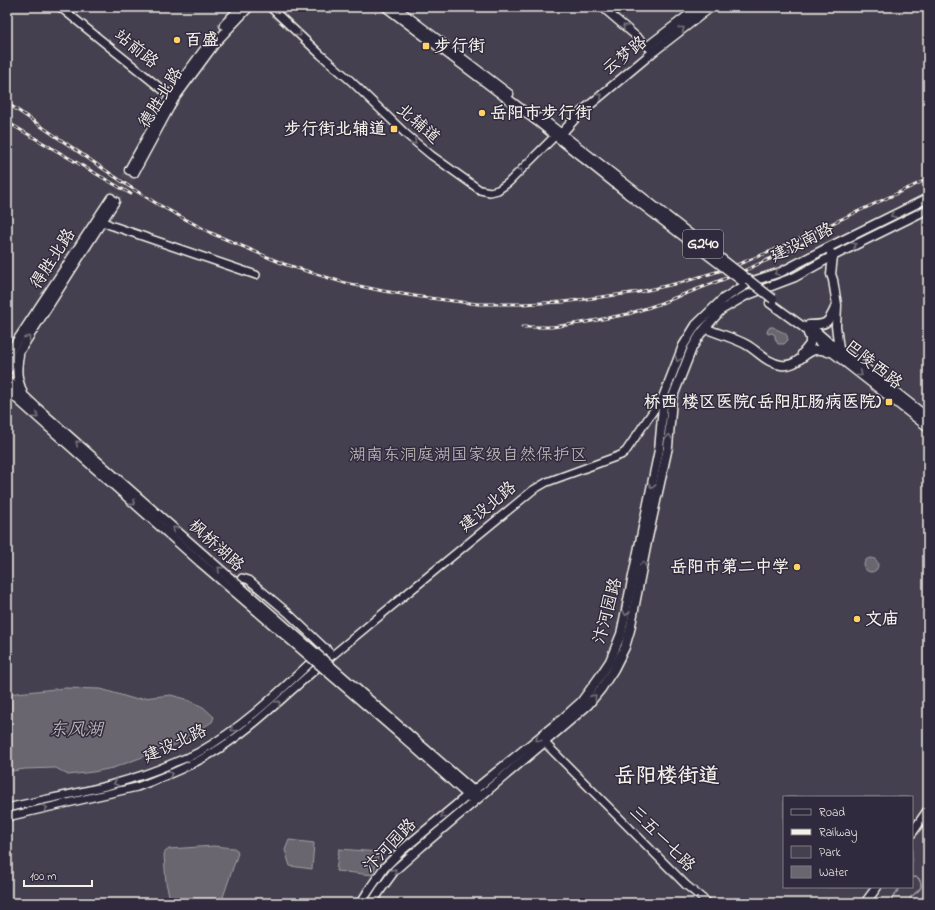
<svg xmlns="http://www.w3.org/2000/svg" width="935" height="910" font-family="'Indie Flower','LXGW WenKai TC',sans-serif">
  <style>
    .green { fill: #454050; stroke: #9c989c; fill-rule: evenodd }
    .water { fill: #6a6670; stroke: #a19ea0 }
    .lines { fill: none; stroke-linecap: round; stroke-linejoin: round }
    .stream { stroke: #a19ea0; stroke-width: 1.5 }
    .primary-tunnel { stroke: #4d4857; stroke-width: 8; stroke-dasharray: 8 4; stroke-linecap: butt }
    .secondary-casing { stroke: #f4f1e8; stroke-width: 10 }
    .primary-casing { stroke: #f4f1e8; stroke-width: 11 }
    .secondary { stroke: #2f2a3d; stroke-width: 7 }
    .primary { stroke: #2f2a3d; stroke-width: 8 }
    .rail-casing { stroke: #f4f1e8; stroke-width: 3 }
    .rail { stroke: #2f2a3d; stroke-width: 1.5; stroke-dasharray: 4.5; stroke-linecap: butt }
    .primary-bridge-casing { stroke: #f4f1e8; stroke-width: 11; stroke-linecap: butt }
    .primary-bridge { stroke: #2f2a3d; stroke-width: 8 }
    .oneway { stroke: #747079 }
    .poi-dot { fill: #ffd166; stroke: #2f2a3d; stroke-width: 1.5 }
    .labels { text-anchor: middle; dominant-baseline: central; stroke-width: 3; stroke-linejoin: round; paint-order: stroke }
    .shield { fill: #2f2a3d; stroke: #b9b5b5; stroke-width: 1 }
    .shield-label { font-size: 16px; font-weight: bold; fill: #f4f1e8 }
    .poi-label { font-size: 17px; font-weight: bold; fill: #f4f1e8; stroke: #2f2a3d; text-anchor: start }
    .street-label { font-size: 17px; fill: #f4f1e8; stroke: #2f2a3d }
    .park-label { font-size: 17px; fill: #b7b3b3; stroke: #2f2a3d }
    .water-label { font-size: 18px; font-style: italic; fill: #b6b2b2; stroke: #2f2a3d }
    .district-label { font-size: 21px; font-weight: bold; fill: #f4f1e8; stroke: #2f2a3d }
  </style>
  <rect width="100%" height="100%" fill="#2f2a3d"/>
  <filter id="ink" filterUnits="userSpaceOnUse"><feTurbulence type="fractalNoise" baseFrequency=".025" numOctaves="2"/><feDisplacementMap in="SourceGraphic" scale="8" xChannelSelector="R" yChannelSelector="G"/><feConvolveMatrix kernelMatrix="1 2 1 2 8 2 1 2 1" color-interpolation-filters="sRGB"/></filter>
  <g filter="url(#ink)">
    <!-- green -->
    <path class="green" d="M7 7H928V903H7ZM784 797H912V887H784Z"/>
    <!-- water -->
    <g class="water">
      <path d="M770 327H773C774 327 777 330 778 330 784 333 787 332 788 340L784 344H778L775 338V335L772 333 768 334 767 331Z"/>
      <circle cx="871" cy="565" r="7"/>
      <polygon points="65,688 101,689 134,699 171,695 185,699 203,707 214,717 212,722 175,745 113,768 93,772 68,775 56,768 25,769 12,771 7,770 7,694"/>
      <polygon points="289,840 314,843 312,869 290,866 285,850"/>
      <polygon points="214,846 234,848 237,850 238,853 221,903 171,903 166,883 164,855 165,852 169,849"/>
      <polygon points="339,849 379,852 373,875 336,871"/>
    </g>
    <g class="lines">
      <!-- stream -->
      <g class="stream">
        <polyline points="893,903 892,898 896,893 900,887"/>
        <path d="M908 903C909 901 910 899 911 897 916 892 924 889 920 881 919 877 916 877 912 877"/>
      </g>
      <!-- primary-tunnel -->
      <g class="primary-tunnel">
        <polyline points="111,198 129,170"/>
        <polyline points="115,201 134,173"/>
      </g>
      <defs>
        <g id="secondary">
          <polyline points="60,7 174,99"/>
          <polyline points="270,7 321,55 351,81 407,135 431,155 480,190 490,192 498,190 508,183 555,136"/>
          <polyline points="602,7 652,50"/>
          <polyline points="102,221 110,225 256,275"/>
          <polyline points="237,584 242,578 249,580 287,612 329,652"/>
          <polyline points="545,743 686,885 708,903"/>
          <path d="M7 808C62 795 119 787 171 764 180 760 190 757 199 752 247 725 286 685 326 648"/>
          <path d="M7 817 137 787C166 776 196 764 222 747 263 720 296 684 334 654 400 599 467 544 533 490L547 482 621 455 626 451 664 395"/>
        </g>
        <g id="primary">
          <polyline points="386,7 537,121 628,194"/>
          <polyline points="395,7 509,94"/>
          <polyline points="224,25 241,7"/>
          <polyline points="648,46 699,7"/>
          <polyline points="541,118 632,189"/>
          <polyline points="558,135 562,133 580,113 591,104 653,52 711,7"/>
          <polyline points="129,170 170,96 204,50"/>
          <polyline points="134,173 174,99 216,42 249,7"/>
          <polyline points="831,253 833,256 831,274 833,280 837,305 836,326 839,349"/>
          <polyline points="770,303 806,329 818,341 928,427"/>
          <path d="M809 325C826 325 828 324 835 308"/>
          <polyline points="811,327 827,341 864,367 928,418"/>
          <path d="M701 333 707 329C719 334 737 339 747 345 759 352 767 363 781 365 802 368 806 342 828 352"/>
          <polyline points="802,354 810,344 810,338 807,331"/>
          <path d="M19 355C16 372 17 378 23 394"/>
          <polyline points="7,356 111,198"/>
          <polyline points="7,371 115,201"/>
          <polyline points="7,380 37,408 204,555"/>
          <polyline points="7,390 200,562"/>
          <polyline points="407,733 477,794"/>
          <polyline points="403,737 471,798"/>
          <polyline points="912,833 928,810"/>
          <polyline points="361,903 369,890 384,868 401,851 473,791 562,719 581,702 598,679 610,661 621,634 659,450 664,395 683,346 696,325 723,299 750,282 781,272 829,247 928,198"/>
          <polyline points="372,903 381,889 395,870 422,846 560,729 588,705 601,689 614,669 625,647 630,630 647,542 668,447 672,399 692,348 701,333 721,310 745,296 795,277 833,256 928,209"/>
          <polyline points="865,903 877,887"/>
        </g>
      </defs>
      <!-- secondary casing -->
      <use href="#secondary" class="secondary-casing"/>
      <!-- primary casing -->
      <use href="#primary" class="primary-casing"/>
      <!-- secondary -->
      <use href="#secondary" class="secondary"/>
      <!-- primary -->
      <use href="#primary" class="primary"/>
      <defs>
        <g id="rail">
          <polyline points="7,103 130,187 159,205 211,233 284,264 345,283 383,291 421,297 478,304 521,304 563,302 639,292 683,282 729,268 779,248 928,179"/>
          <polyline points="7,122 131,194"/>
          <polyline points="522,327 552,327 587,322 628,314 656,305 737,274 765,261 795,248 815,238"/>
        </g>
      </defs>
      <!-- rail casing -->
      <use href="#rail" class="rail-casing"/>
      <!-- rail -->
      <use href="#rail" class="rail"/>
      <defs>
        <g id="primary-bridge">
          <polyline points="632,189 773,299"/>
          <polyline points="628,194 742,281"/>
          <polyline points="204,555 407,733"/>
          <polyline points="200,562 403,737"/>
        </g>
      </defs>
      <!-- primary-bridge casing -->
      <use href="#primary-bridge" class="primary-bridge-casing"/>
      <!-- primary-bridge -->
      <use href="#primary-bridge" class="primary-bridge"/>
    </g>
    <!-- one-way arrows -->
    <defs><path id="oneway-chevron" d="M-2-3.5L2.5 0L-2 3.5" fill="none" stroke-width="1.6" stroke-linecap="round" stroke-linejoin="round"/></defs>
    <g class="oneway">
      <use href="#oneway-chevron" transform="translate(625 27) rotate(-140)"/>
      <use href="#oneway-chevron" transform="translate(682 29) rotate(-38)"/>
      <use href="#oneway-chevron" transform="translate(299 34) rotate(43)"/>
      <use href="#oneway-chevron" transform="translate(600 96) rotate(-40)"/>
      <use href="#oneway-chevron" transform="translate(414 142) rotate(40)"/>
      <use href="#oneway-chevron" transform="translate(520 171) rotate(-45)"/>
      <use href="#oneway-chevron" transform="translate(893 215) rotate(154)"/>
      <use href="#oneway-chevron" transform="translate(854 245) rotate(-26)"/>
      <use href="#oneway-chevron" transform="translate(777 273) rotate(160)"/>
      <use href="#oneway-chevron" transform="translate(28 338) rotate(-57)"/>
      <use href="#oneway-chevron" transform="translate(678 359) rotate(111)"/>
      <use href="#oneway-chevron" transform="translate(860 374) rotate(38)"/>
      <use href="#oneway-chevron" transform="translate(36 416) rotate(42)"/>
      <use href="#oneway-chevron" transform="translate(669 437) rotate(-85)"/>
      <use href="#oneway-chevron" transform="translate(78 443) rotate(-139)"/>
      <use href="#oneway-chevron" transform="translate(652 486) rotate(102)"/>
      <use href="#oneway-chevron" transform="translate(133 503) rotate(42)"/>
      <use href="#oneway-chevron" transform="translate(175 529) rotate(-138)"/>
      <use href="#oneway-chevron" transform="translate(643 564) rotate(-79)"/>
      <use href="#oneway-chevron" transform="translate(220 569) rotate(-138)"/>
      <use href="#oneway-chevron" transform="translate(626 613) rotate(102)"/>
      <use href="#oneway-chevron" transform="translate(594 697) rotate(-50)"/>
      <use href="#oneway-chevron" transform="translate(278 703) rotate(-42)"/>
      <use href="#oneway-chevron" transform="translate(233 729) rotate(143)"/>
      <use href="#oneway-chevron" transform="translate(538 739) rotate(141)"/>
      <use href="#oneway-chevron" transform="translate(170 774) rotate(-23)"/>
      <use href="#oneway-chevron" transform="translate(116 783) rotate(164)"/>
      <use href="#oneway-chevron" transform="translate(45 808) rotate(-14)"/>
      <use href="#oneway-chevron" transform="translate(443 816) rotate(141)"/>
      <use href="#oneway-chevron" transform="translate(394 871) rotate(-48)"/>
    </g>
  </g>
  <!-- markers -->
  <g class="poi-dot">
    <circle cx="177" cy="40" r="4"/>
    <rect x="422" y="42" width="8" height="8" rx="2"/>
    <circle cx="482" cy="113" r="4"/>
    <rect x="390" y="125" width="8" height="8" rx="2"/>
    <rect x="885" y="398" width="8" height="8" rx="2"/>
    <circle cx="797" cy="567" r="4"/>
    <circle cx="857" cy="619" r="4"/>
  </g>
  <g class="labels">
    <!-- shield labels -->
    <rect class="shield" x="683" y="230" width="40" height="28" rx="3"/>
    <g class="shield-label">
      <text x="703" y="244">G240</text>
    </g>
    <!-- poi labels -->
    <g class="poi-label">
      <text x="185" y="40">百盛</text>
      <text x="434" y="46">步行街</text>
      <text x="490" y="113">岳阳市步行街</text>
      <text x="386" y="129" text-anchor="end">步行街北辅道</text>
      <text x="881" y="402" text-anchor="end">桥西 楼区医院(岳阳肛肠病医院)</text>
      <text x="789" y="567" text-anchor="end">岳阳市第二中学</text>
      <text x="865" y="619">文庙</text>
    </g>
    <!-- street labels -->
    <g class="street-label">
      <text transform="translate(136 49) rotate(39)">站前路</text>
      <text transform="translate(625 56) rotate(-39)">云梦路</text>
      <text transform="translate(161 98) rotate(-58)">德胜北路</text>
      <text transform="translate(418 124) rotate(41)">北辅道</text>
      <text transform="translate(802 243) rotate(-26)">建设南路</text>
      <text transform="translate(53 259) rotate(-57)">得胜北路</text>
      <text transform="translate(873 365) rotate(38)">巴陵西路</text>
      <text transform="translate(488 507) rotate(-40)">建设北路</text>
      <text transform="translate(216 546) rotate(42)">枫桥湖路</text>
      <text transform="translate(608 611) rotate(-75)">汴河园路</text>
      <text transform="translate(175 744) rotate(-25)">建设北路</text>
      <text transform="translate(662 839) rotate(45)">三五一七路</text>
      <text transform="translate(390 846) rotate(-46)">汴河园路</text>
    </g>
    <!-- park labels -->
    <g class="park-label">
      <text x="468" y="455">湖南东洞庭湖国家级自然保护区</text>
    </g>
    <!-- water labels -->
    <g class="water-label">
      <text x="76" y="731">东风湖</text>
    </g>
    <!-- district labels -->
    <g class="district-label">
      <text x="667" y="777">岳阳楼街道</text>
    </g>
  </g>
  <!-- margin -->
  <rect width="935" height="910" fill="none" stroke="#2f2a3d" stroke-width="24"/>
  <rect x="12" y="12" width="911" height="886" fill="none" stroke="#f4f1e8" stroke-width="1.5" filter="url(#ink)"/>
  <!-- legend -->
  <rect x="783" y="796" width="130" height="92" fill="#2f2a3d" stroke="#7e7a81"/>
  <rect x="791" y="809" width="20" height="6" fill="#2f2a3d" stroke="#7e7a81"/>
  <text x="819" y="816" font-size="12" fill="#f4f1e8">Road</text>
  <rect x="791" y="829" width="20" height="6" fill="#f4f1e8" stroke="#7e7a81"/>
  <text x="819" y="836" font-size="12" fill="#f4f1e8">Railway</text>
  <rect x="791" y="846" width="20" height="12" fill="#454050" stroke="#7e7a81"/>
  <text x="819" y="856" font-size="12" fill="#f4f1e8">Park</text>
  <rect x="791" y="866" width="20" height="12" fill="#6a6670" stroke="#7e7a81"/>
  <text x="819" y="876" font-size="12" fill="#f4f1e8">Water</text>
  <!-- scale -->
  <path d="M24 880v6h68v-6" fill="none" stroke="#f4f1e8" stroke-width="2"/>
  <text x="30" y="880" font-size="12" fill="#f4f1e8" stroke="#2f2a3d" stroke-width="3" paint-order="stroke">100 m</text>
</svg>
